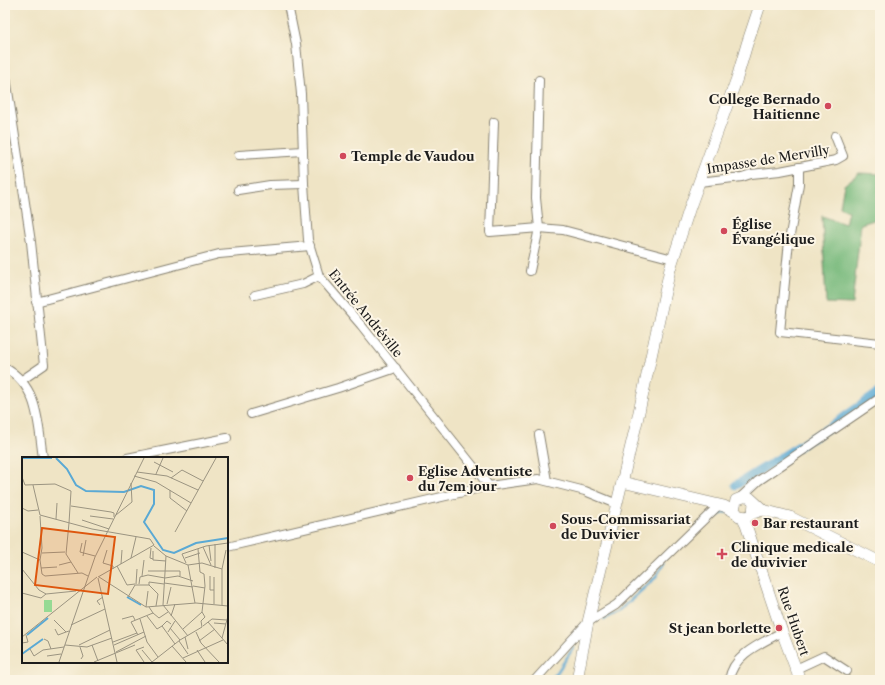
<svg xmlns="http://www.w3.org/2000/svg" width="885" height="685" font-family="'Libre Caslon Text',serif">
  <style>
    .forest { fill: #78ba7d; stroke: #4a6b4c }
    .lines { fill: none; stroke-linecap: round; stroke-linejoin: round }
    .stream { stroke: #5aa9d4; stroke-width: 2.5 }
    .canal { stroke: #5aa9d4; stroke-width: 9 }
    .street-casing { stroke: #868070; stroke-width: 10 }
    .secondary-casing { stroke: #868070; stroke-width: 12 }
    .street { stroke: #fff; stroke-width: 8 }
    .secondary { stroke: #fff; stroke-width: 11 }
    .poi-dot { fill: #d1495b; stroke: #fcf5e5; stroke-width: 1.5 }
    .labels { text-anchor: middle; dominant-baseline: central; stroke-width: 4; stroke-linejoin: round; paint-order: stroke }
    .poi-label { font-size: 13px; font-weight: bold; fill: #1c1c1c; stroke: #fcf5e5; text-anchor: start }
    .street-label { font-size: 13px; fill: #1c1c1c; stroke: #fcf5e5 }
    .inset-river { fill: none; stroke: #5aa9d4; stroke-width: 2 }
    .inset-road { fill: none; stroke: #9b9481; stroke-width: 1 }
    .view { fill: #de560d; fill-opacity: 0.15; stroke: #de560d; stroke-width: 2 }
    .inset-edge { fill: none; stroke: #1c1c1c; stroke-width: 2 }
  </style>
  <rect width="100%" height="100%" fill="#fcf5e5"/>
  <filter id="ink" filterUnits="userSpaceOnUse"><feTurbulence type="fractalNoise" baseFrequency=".025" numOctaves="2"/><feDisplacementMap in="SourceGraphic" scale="8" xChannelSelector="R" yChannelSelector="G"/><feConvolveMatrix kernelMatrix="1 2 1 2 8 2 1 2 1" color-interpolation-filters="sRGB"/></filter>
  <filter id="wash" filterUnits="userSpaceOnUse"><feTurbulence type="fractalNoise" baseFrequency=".012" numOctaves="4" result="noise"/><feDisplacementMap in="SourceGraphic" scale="16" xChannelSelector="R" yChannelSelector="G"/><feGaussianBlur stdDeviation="0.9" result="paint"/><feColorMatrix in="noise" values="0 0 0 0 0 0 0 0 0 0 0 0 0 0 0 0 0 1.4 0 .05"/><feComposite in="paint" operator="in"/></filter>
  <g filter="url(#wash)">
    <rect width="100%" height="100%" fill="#efe4c5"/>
    <!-- forest -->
    <polygon class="forest" points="859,173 880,174 880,218 861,224 852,304 826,303 822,216 845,224 848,211 840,207 844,185"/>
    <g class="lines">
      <!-- stream -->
      <g class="stream">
        <polyline points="703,525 720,514 727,512"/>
        <polyline points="604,619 619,611 655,578 664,563"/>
        <polyline points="550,680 556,674 574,647"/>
      </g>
      <!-- canal -->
      <polyline class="canal" points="736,485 833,425 880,392"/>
    </g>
  </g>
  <g filter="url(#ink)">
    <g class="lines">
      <defs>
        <g id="street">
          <polyline points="288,5 296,44 301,94 304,184 308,240 319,276 361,325 489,486"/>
          <polyline points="5,71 31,242 44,365 22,380"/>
          <polyline points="494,122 490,232 539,228 563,230 673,259"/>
          <polyline points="239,155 303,151"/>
          <polyline points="799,167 799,184 789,241 780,332 880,343"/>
          <polyline points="699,182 742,177 751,174 780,171 836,160 843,156 835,136"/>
          <polyline points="238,190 270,185 304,184"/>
          <polyline points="530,271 539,228 536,198 539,80"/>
          <polyline points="255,295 303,284 319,276"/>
          <polyline points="36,302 219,254 310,246"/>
          <path d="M5 368C39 386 38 424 43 458"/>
          <polyline points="251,414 338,388 396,368"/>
          <polyline points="539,435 547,481"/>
          <polyline points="127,458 227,438"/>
          <polyline points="741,497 758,481 880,398"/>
          <polyline points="227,547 489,486 538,479 585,491 617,504"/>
          <polyline points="796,669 824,656 847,671"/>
          <polyline points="535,680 588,622 616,605 719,505"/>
          <path d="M729 680C733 654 762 643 782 632"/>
        </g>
        <g id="secondary">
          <polyline points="622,482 724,506 735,512"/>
          <polyline points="754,503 753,513 747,517 739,516 734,510 736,500 746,496 750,498 763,510"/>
          <polyline points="753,513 763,510 790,517 880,562"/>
          <polyline points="742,517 746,525 782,632 800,680"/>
          <polyline points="577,680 588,622 637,421 670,269 690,207 737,78 747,44 760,5"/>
        </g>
      </defs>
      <!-- street casing -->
      <use href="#street" class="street-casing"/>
      <!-- secondary casing -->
      <use href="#secondary" class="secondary-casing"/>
      <!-- street -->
      <use href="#street" class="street"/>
      <!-- secondary -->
      <use href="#secondary" class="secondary"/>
    </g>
  </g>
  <!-- markers -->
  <g class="poi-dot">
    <circle cx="828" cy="106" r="4"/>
    <circle cx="343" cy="156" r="4"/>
    <circle cx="724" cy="231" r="4"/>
    <circle cx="410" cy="478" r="4"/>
    <circle cx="755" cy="523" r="4"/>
    <circle cx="553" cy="526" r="4"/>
    <path d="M720 548h4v4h4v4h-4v4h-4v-4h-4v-4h4z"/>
    <circle cx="779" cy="628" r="4"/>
  </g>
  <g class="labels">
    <!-- poi labels -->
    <g class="poi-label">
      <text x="820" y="99" text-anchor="end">College Bernado<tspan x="820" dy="15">Haitienne</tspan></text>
      <text x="351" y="156">Temple de Vaudou</text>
      <text x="732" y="224">Église<tspan x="732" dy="15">Évangélique</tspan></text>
      <text x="418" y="471">Eglise Adventiste<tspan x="418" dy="15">du 7em jour</tspan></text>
      <text x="561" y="519">Sous-Commissariat<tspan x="561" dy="15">de Duvivier</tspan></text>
      <text x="763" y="523">Bar restaurant</text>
      <text x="731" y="547">Clinique medicale<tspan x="731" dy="15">de duvivier</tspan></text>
      <text x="771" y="628" text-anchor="end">St jean borlette</text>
    </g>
    <!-- street labels -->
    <g class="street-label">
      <text transform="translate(768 159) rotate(-9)">Impasse de Mervilly</text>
      <text transform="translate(366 313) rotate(51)">Entrée Andréville</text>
      <text transform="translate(794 621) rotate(71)">Rue Hubert</text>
    </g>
  </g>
  <!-- overview -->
  <g transform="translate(22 457)">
    <rect width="206" height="206" fill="#efe4c5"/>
    <path d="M22 143H30V155H22Z" fill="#96da93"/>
    <path class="inset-river" d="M1 1H30M34 1 45 12 54 28 64 34 102 35 119 29 132 33V47L122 65 141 93 152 96 174 86 206 81M105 140 119 148M5 178 26 161M0 197 21 182"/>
    <path class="inset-road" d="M132 5 151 15M115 15 145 19 176 33M134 17 141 1M112 19 134 25 169 46M0 20 3 28 33 27 49 34 47 66M149 21 160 13 181 24M11 28 18 58 70 72 128 82 132 88 76 120M148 33V41L165 54M49 49 89 55 92 56V60M0 51 6 54 16 53M94 58 110 45 109 26M18 59 20 91 18 103M68 59 91 62M34 62 35 46M60 63 87 72M47 66 44 97 56 116M153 75 194 1M60 86 58 95 73 99M193 87V111M187 88 189 104M132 89 144 99 166 108 180 106 200 112M181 90 189 108M129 91 128 101 131 102M85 93 81 106 91 109V112M131 94V103L144 104M0 95 18 103 20 117 23 119 60 116 66 119M20 96 43 95M61 99 64 83M144 99 141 148 166 179M109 101 114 80M163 101 178 96M164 106 160 97 184 89 206 86M99 107 100 93M37 108 49 105M166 108 173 146M95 109 105 128 113 127M19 111 35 110M0 112 17 133 24 137M126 114H158V119M120 119 122 103M188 119V133H192M77 120 124 150 174 146 206 149M192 120V147M76 121 95 205M142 126 171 130M114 127 115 112M117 127 118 120 126 118 143 121 156 119 171 124M127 128V125L142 127M171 129 183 131M0 136 19 141 24 137 54 134M106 140 113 128H127L136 137 134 149M145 147 149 130M78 148 75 144 81 140M200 148V112L204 93M124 150 126 134M131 156 137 161 146 155M125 159 135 172 140 169 153 187M149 159 153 147M100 162 111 159 113 163M118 162 125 185 136 200M32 163 44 175 47 174M186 165 206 188M192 166 204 167M49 168 83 152M140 169 145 164 149 167M181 169 190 162 205 163M148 171 158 183M33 172 36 178 44 175M161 172 180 155M146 175 153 164M174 175 179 186 197 205M116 178 109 165 131 156 127 150M0 180 75 120M163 180 166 192M200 181 206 159M22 182 26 184 29 192M157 184 166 197M177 184 193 172M91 185 115 176M0 186 6 185 4 178M43 188 65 190 90 181M57 188 88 173M70 188 76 204M92 188 122 175M150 189 164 205M58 190 61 199 59 202M122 190 114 193 122 205M8 192 12 199 21 193 42 190M120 193 130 205M175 193 183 205M94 195 124 179M25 199 39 197M161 201 201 183M37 205 73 100 122 1M72 205 113 188M130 205 158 183 180 170 179 164 183 160 180 155 183 129 182 117 178 115 176 92"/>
    <path class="view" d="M20 71 93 80 86 137 13 128Z"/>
    <rect width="206" height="206" class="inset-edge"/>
  </g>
  <!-- margin -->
  <rect width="885" height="685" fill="none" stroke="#fcf5e5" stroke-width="20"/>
</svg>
